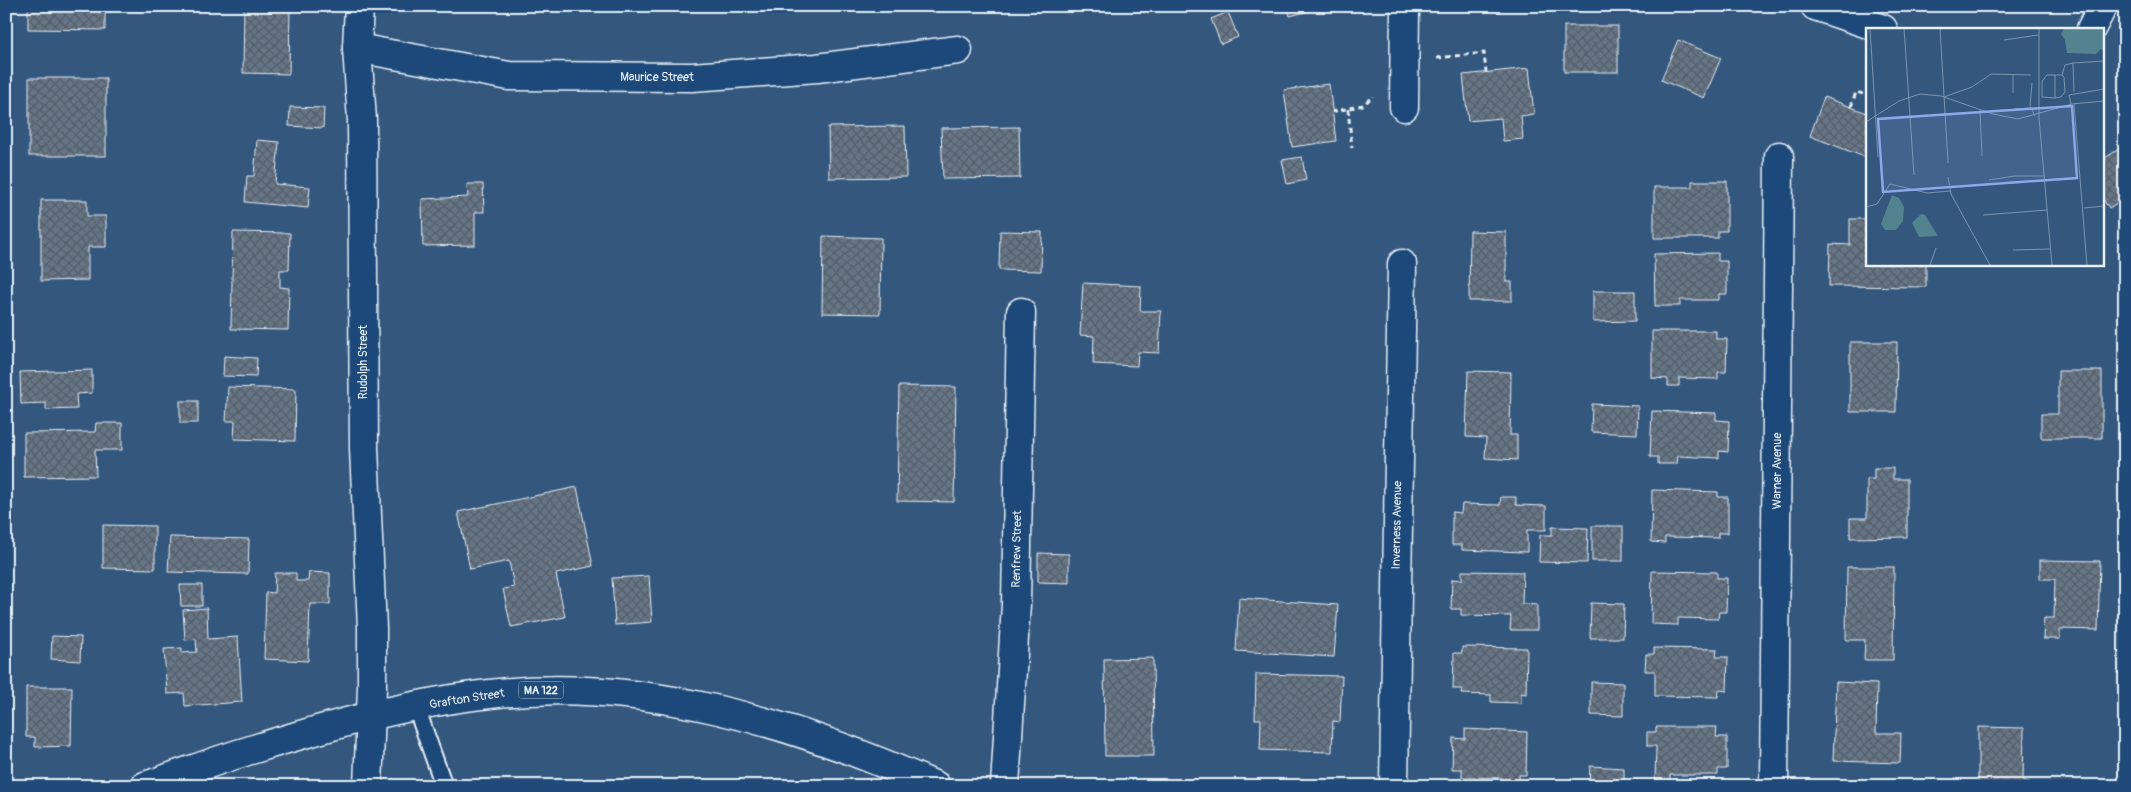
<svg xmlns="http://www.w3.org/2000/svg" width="2131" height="792" font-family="Pangolin,sans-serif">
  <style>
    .building { fill: url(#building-cross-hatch); stroke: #e8f1f8 }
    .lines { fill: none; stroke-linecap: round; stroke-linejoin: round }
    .service-casing { stroke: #e8f1f8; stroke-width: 20 }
    .minor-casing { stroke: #e8f1f8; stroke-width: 31 }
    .trunk-casing { stroke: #e8f1f8; stroke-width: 31 }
    .path { stroke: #e8f1f8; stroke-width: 3; stroke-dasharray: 5 4; stroke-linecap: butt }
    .service { stroke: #1f4a7a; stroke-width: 16 }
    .minor { stroke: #1f4a7a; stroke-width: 28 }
    .trunk { stroke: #1f4a7a; stroke-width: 28 }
    .labels { text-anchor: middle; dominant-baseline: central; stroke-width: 4; stroke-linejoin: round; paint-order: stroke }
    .shield { fill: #1f4a7a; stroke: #acbfd2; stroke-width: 1 }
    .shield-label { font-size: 11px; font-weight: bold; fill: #e8f1f8 }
    .street-label { font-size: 12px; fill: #e8f1f8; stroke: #1f4a7a }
    .inset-road { fill: none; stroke: #7c95af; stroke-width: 1 }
    .view { fill: #8da8ea; fill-opacity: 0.15; stroke: #8da8ea; stroke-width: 2.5 }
    .inset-edge { fill: none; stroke: #e8f1f8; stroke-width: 2.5 }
  </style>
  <defs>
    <pattern id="building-cross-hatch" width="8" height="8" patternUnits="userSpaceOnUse" patternTransform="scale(1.25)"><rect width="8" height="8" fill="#667486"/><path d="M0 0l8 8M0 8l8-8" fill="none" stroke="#565e68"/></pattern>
  </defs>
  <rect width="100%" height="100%" fill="#34577e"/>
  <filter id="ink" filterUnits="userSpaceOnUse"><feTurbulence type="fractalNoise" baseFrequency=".02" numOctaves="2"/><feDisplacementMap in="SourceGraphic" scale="10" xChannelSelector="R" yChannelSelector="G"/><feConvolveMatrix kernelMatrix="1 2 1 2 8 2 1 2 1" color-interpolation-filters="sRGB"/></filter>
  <g filter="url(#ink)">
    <!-- building -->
    <g class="building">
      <polygon points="28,6 105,6 105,30 28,29"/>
      <polygon points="244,6 290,6 289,74 243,73"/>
      <polygon points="1287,6 1329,6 1290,16"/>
      <polygon points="1228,12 1238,37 1221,44 1211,19"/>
      <rect x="1564" y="26" width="54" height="46"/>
      <polygon points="1678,40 1721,58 1704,98 1661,80"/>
      <polygon points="1529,68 1534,114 1521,116 1523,139 1503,141 1501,118 1468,121 1463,75"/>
      <rect x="29" y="78" width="77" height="78"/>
      <polygon points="1329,84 1336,141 1292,147 1284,90"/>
      <polygon points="1824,97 1867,113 1867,158 1810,136"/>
      <polygon points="290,107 324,108 323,128 289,126"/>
      <polygon points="905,126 906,177 829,178 828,127"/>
      <polygon points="1019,127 1020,178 943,179 941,128"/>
      <polygon points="257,140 279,142 275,184 310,187 308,208 245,202 247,176 254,176"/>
      <polygon points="2125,145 2125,198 2109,208 2102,198 2102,160"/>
      <polygon points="1302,157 1306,180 1287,184 1282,160"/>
      <polygon points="1692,181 1727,181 1727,231 1718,231 1718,238 1654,238 1654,187 1692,187"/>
      <polygon points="467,184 483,184 484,212 475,212 475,245 423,246 422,199 468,197"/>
      <polygon points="41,200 87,200 87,216 106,216 106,247 88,247 88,280 41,281"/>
      <polygon points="1850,219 1867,219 1867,264 1926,264 1926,287 1829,286 1830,244 1850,245"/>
      <polygon points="1000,231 1042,232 1041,271 999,270"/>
      <polygon points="1470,231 1506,232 1506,282 1512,282 1512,301 1469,301"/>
      <polygon points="233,232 290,233 289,270 280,270 280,287 289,288 288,330 231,329"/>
      <polygon points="823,236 881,238 880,314 822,313"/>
      <polygon points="1718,253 1718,261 1727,261 1727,294 1719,294 1719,300 1680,300 1680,306 1655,306 1654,254"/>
      <polygon points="1083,283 1141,286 1140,311 1161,311 1159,353 1138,352 1137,366 1093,364 1094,336 1080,335"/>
      <polygon points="1593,291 1635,291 1635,321 1593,322"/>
      <polygon points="1652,331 1716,331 1716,339 1727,339 1726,372 1718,372 1718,379 1679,378 1679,386 1668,386 1668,379 1652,378"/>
      <polygon points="1850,342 1897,342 1896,412 1850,412"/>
      <polygon points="224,356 257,358 256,377 223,376"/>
      <polygon points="92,370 92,393 76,394 77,409 46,410 46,403 21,404 20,372"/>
      <polygon points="1468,371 1511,372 1510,435 1517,435 1517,460 1485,458 1486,438 1466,437"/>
      <polygon points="2058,371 2102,371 2102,438 2041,438 2041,414 2058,414"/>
      <polygon points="899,386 956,387 954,502 897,501"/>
      <polygon points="228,387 296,389 295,441 234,439 235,421 226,421"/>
      <rect x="180" y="401" width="18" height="22"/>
      <polygon points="1592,404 1638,406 1637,434 1591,432"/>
      <polygon points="1652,411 1716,413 1716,420 1729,421 1728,452 1719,451 1719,458 1678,456 1677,464 1658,464 1658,457 1650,457"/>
      <polygon points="96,423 122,423 122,450 95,450 96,476 24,477 24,433 95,432"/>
      <polygon points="1874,468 1893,468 1893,479 1907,479 1907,537 1850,538 1850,518 1867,518 1867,479 1874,479"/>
      <polygon points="577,487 593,566 556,574 565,617 511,627 503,589 514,587 509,561 470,569 458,512"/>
      <polygon points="1652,490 1718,492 1718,497 1728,497 1728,533 1718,533 1718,538 1665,537 1665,543 1651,542"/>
      <polygon points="1501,497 1516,497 1516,505 1546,506 1546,530 1527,530 1527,552 1462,550 1462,545 1452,545 1452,512 1461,513 1462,504 1500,505"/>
      <polygon points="103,525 155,526 155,569 103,568"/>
      <rect x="1592" y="526" width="31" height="35"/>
      <polygon points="1552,527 1588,528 1587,563 1539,562 1540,535 1552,535"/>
      <polygon points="170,537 249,539 248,574 168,572"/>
      <polygon points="1038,553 1069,554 1069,583 1038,582"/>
      <polygon points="2040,560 2100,561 2098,630 2060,629 2060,639 2043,639 2044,618 2054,618 2055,579 2040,579"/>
      <polygon points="1847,567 1894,567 1893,660 1864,660 1865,640 1846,640"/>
      <polygon points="1462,571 1523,572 1522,604 1537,605 1537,630 1510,630 1511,616 1461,615 1461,609 1451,609 1452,579 1462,580"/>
      <polygon points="1652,571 1717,572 1717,578 1727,578 1726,612 1719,612 1718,619 1678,618 1678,625 1651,624"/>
      <polygon points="309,572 330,573 330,604 310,604 308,661 264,659 266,592 274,593 275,573 296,573 296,581 308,581"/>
      <polygon points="649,576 652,622 615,625 612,578"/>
      <polygon points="180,585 202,585 202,606 181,606"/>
      <polygon points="1239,598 1338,605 1334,657 1236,651"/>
      <polygon points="1591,603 1624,604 1623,638 1590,638"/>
      <polygon points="207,608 208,639 238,637 242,702 185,706 184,693 167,694 164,649 182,648 182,653 197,652 196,639 185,640 183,610"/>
      <polygon points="52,636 81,637 80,661 51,659"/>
      <polygon points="1462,647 1527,648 1526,694 1521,693 1521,703 1491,702 1491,695 1461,694 1462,689 1453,689 1454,653 1462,653"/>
      <polygon points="1654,648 1717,649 1716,657 1728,657 1727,691 1719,690 1718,697 1655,696 1655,671 1645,671 1646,654 1654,654"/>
      <polygon points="1153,658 1154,756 1105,756 1104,659"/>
      <polygon points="1256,674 1342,676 1340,722 1333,721 1332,752 1260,750 1261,719 1255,719"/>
      <polygon points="1591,682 1623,683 1623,716 1591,715"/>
      <polygon points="1836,682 1877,684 1876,733 1901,733 1900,763 1833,761"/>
      <polygon points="26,687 72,687 71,746 35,747 35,737 26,737"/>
      <polygon points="1656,727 1717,727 1716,737 1727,737 1727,769 1718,769 1718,775 1670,775 1670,781 1655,781 1656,746 1647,746 1647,732 1656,732"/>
      <polygon points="1978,727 2024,728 2023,782 2029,782 2029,786 1978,786"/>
      <polygon points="1465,729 1527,732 1526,775 1519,775 1519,784 1501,783 1502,778 1462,777 1462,769 1452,769 1453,738 1465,739"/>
      <polygon points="1590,766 1624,768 1624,786 1589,786"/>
    </g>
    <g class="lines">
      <defs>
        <polyline id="service" points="416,707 444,786"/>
        <g id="minor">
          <polyline points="359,6 357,48 362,120 364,448 372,628 372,687 368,786"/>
          <polyline points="1815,6 1883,29"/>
          <polyline points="2091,29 2103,6"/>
          <polyline points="357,48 509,76 692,77 817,68 958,50"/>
          <polyline points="1404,107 1405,6"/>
          <polyline points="1005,786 1016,604 1021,312"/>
          <polyline points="1394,786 1402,264"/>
          <polyline points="1774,786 1779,156"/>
        </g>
        <path id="trunk" d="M145 786C181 774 217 760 254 749 328 726 413 702 490 694 643 676 798 724 936 786"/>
      </defs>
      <!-- service casing -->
      <use href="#service" class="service-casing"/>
      <!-- minor casing -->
      <use href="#minor" class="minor-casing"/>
      <!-- trunk casing -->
      <use href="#trunk" class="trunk-casing"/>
      <!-- path -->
      <g class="path">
        <polyline points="1437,58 1484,53 1486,72"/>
        <polyline points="1851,107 1856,92 1867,95"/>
        <polyline points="1348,109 1352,148"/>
        <polyline points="1332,112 1363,105 1373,96"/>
      </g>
      <!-- service -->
      <use href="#service" class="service"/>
      <!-- minor -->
      <use href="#minor" class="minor"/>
      <!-- trunk -->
      <use href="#trunk" class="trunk"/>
    </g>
  </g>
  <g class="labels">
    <!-- shield labels -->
    <rect class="shield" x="518.5" y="681.5" width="45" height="17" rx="4"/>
    <g class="shield-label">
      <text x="541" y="690">MA 122</text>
    </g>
    <!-- street labels -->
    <g class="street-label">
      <text x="657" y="77">Maurice Street</text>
      <text transform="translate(363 362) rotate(-90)">Rudolph Street</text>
      <text transform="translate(1777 471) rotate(-90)">Warner Avenue</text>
      <text transform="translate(1397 525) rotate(-89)">Inverness Avenue</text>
      <text transform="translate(1017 549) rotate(-89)">Renfrew Street</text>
      <text transform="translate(467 699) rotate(-9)">Grafton Street</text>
    </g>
  </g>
  <!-- overview -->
  <g transform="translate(1866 28)">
    <rect width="238" height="238" fill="#34577e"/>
    <path d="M198 0H237V23L235 21 230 26 201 25 199 12 195 6ZM26 167 33 170 38 179 37 193 30 202H19L15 196ZM55 186 59 187 72 208 53 209 46 195Z" fill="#52838e"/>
    <path class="inset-road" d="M4 0 12 129M38 0 48 147M74 0 82 135M173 0V90L186 237M138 12 172 7M196 47 199 37 207 35M166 55 164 78 169 88M208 64 207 35 238 33M147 65V46M78 69 106 59 125 46 165 47M189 70 176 69V53L181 47H196L198 49 199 64 195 69 189 70V47M205 76 203 67 238 61M208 76 221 237M149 81 165 80M114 82 116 128M0 94 33 73 54 66 75 68 127 86 152 91 206 76 238 73M82 149 85 166 124 237M123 152 148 148H178M0 179 11 176 24 156 61 165 84 163M218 180 238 178M117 187 181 182M147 222 184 221M64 237 70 220"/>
    <path class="view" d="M206 78 211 150 17 164 12 91Z"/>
    <rect width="238" height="238" class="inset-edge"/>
  </g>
  <!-- margin -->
  <rect width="2131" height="792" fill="none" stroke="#1f4a7a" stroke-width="25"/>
  <rect x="12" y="12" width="2106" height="767" fill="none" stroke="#e8f1f8" stroke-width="2" filter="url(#ink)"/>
</svg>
